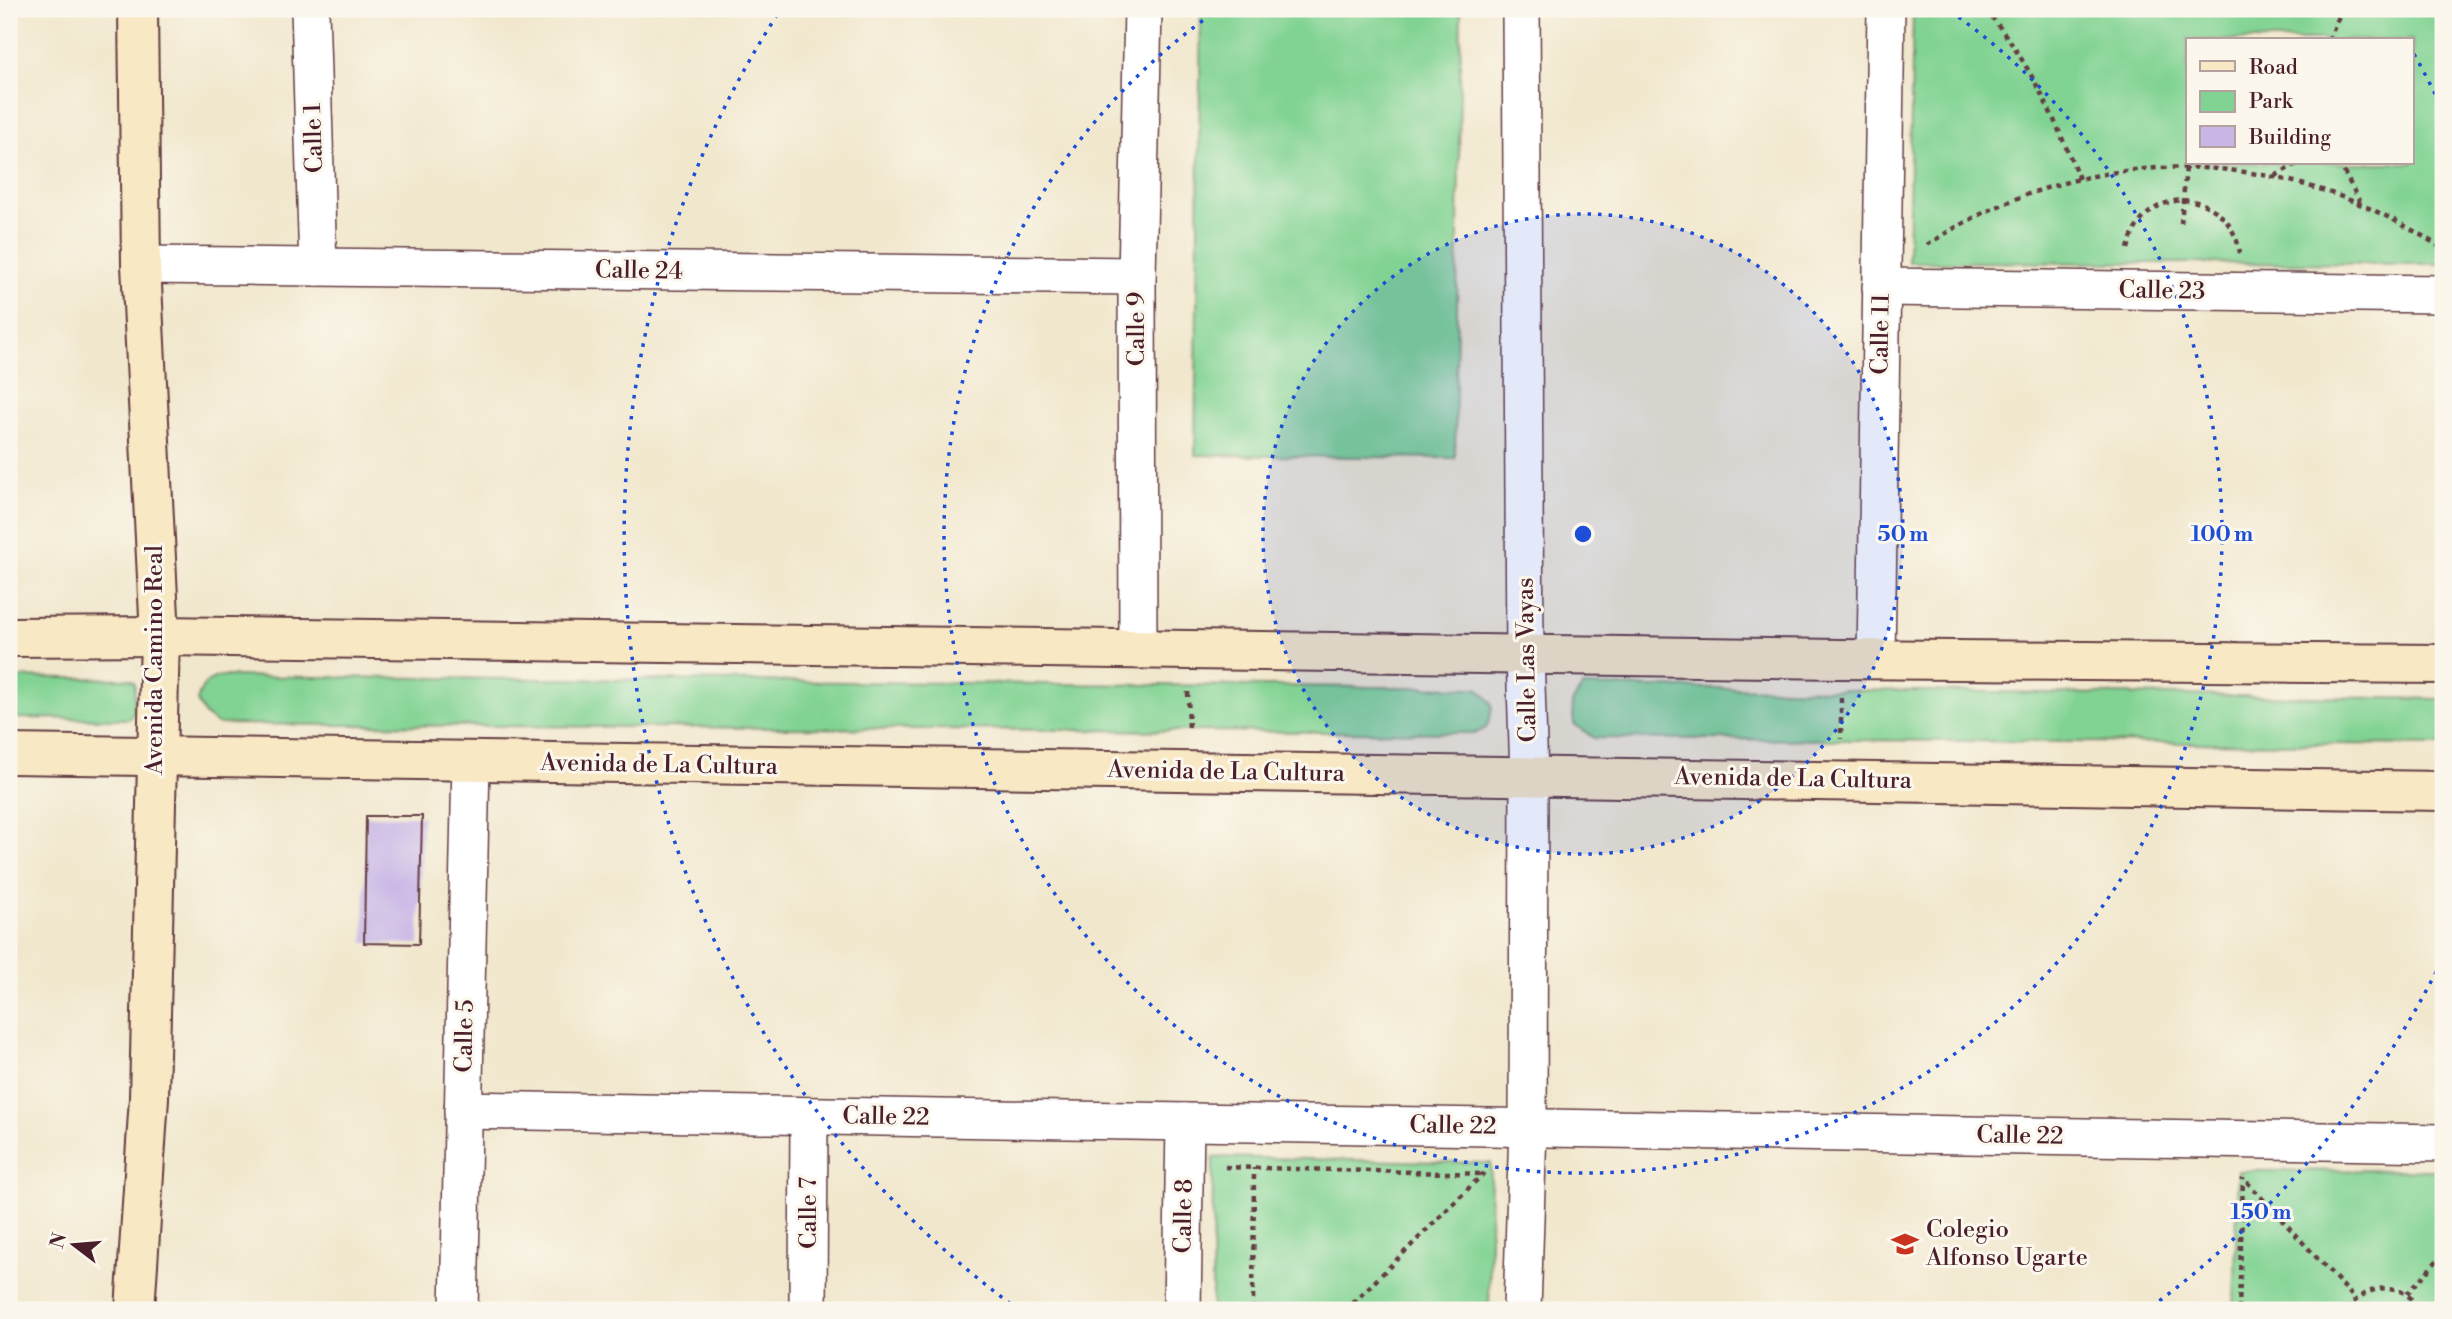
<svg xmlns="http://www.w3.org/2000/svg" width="2452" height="1319" font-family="'Libre Bodoni',serif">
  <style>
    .green { fill: #81d393; stroke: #66795f; stroke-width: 2; fill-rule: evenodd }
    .building { fill: #c8b6e6 }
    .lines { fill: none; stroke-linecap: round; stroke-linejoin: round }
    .street-casing { stroke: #633d43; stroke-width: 40 }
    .secondary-casing { stroke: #633d43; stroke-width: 42 }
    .path { stroke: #633d43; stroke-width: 4.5; stroke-dasharray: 5 5; stroke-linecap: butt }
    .street { stroke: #fff; stroke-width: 37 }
    .secondary { stroke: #f8e8c3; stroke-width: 38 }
    .ring { fill: none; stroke: #1d4ed8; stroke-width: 3.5; stroke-dasharray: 3.5 7 }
    .labels { text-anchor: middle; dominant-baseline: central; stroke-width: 6; stroke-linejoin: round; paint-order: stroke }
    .street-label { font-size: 24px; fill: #4a1f2b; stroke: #fbf7ec }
    .poi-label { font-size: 24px; fill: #4a1f2b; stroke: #fbf7ec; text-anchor: start }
    .centre { fill: #1d4ed8; stroke: #fbf7ec; stroke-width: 3.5 }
    .ring-label { font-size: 21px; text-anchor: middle; font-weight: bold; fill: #1d4ed8; stroke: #fbf7ec; stroke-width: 6; stroke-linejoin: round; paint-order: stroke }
  </style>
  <rect width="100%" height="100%" fill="#fbf7ec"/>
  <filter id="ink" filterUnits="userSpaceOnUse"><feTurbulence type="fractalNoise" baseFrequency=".0143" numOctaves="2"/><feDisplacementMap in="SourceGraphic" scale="14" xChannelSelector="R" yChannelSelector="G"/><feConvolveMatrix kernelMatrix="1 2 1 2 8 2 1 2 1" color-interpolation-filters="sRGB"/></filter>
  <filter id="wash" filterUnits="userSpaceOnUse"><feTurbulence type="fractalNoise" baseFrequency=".00686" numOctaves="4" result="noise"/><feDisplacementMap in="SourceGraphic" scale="28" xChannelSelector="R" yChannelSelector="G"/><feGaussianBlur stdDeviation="1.57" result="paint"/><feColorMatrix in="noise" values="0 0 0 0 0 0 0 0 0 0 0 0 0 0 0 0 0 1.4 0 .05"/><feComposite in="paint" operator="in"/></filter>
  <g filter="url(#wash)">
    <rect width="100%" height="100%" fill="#f1e7cd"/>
    <!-- green -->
    <g class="green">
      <polygon points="1201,9 1461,9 1455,458 1195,455"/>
      <path d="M1913 9H2443V264L1908 262ZM2188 40H2412V163H2188Z"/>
      <path d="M220 676 1477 688C1495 703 1495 707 1486 728L1476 733 217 724 205 715 197 701C201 687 206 680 220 676Z"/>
      <polygon points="9,677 130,679 135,683 134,711 129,719 9,718"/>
      <polygon points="1583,686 2443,699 2443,745 1594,738 1574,724 1572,703"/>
      <polygon points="1213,1157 1491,1163 1489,1310 1212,1310"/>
      <polygon points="2443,1170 2443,1310 2234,1310 2238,1171"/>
    </g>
    <g id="blocks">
      <!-- building -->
      <polygon class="building" points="366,816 422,816 419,944 364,943"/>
    </g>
  </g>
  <g filter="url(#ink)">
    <use href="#blocks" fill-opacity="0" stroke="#633d43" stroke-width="2"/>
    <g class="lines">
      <defs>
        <g id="street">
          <polyline points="310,9 318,267"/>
          <polyline points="1521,9 1525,655 1529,775 1528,1128 1522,1310"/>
          <polyline points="141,265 1137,276"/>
          <polyline points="1881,287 2443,294"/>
          <polyline points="1138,650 1137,276 1143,9"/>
          <polyline points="1876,659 1886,9"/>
          <polyline points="463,1110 2443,1143"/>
          <polyline points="459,1310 471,762"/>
          <polyline points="808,1310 809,1116"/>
          <polyline points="1182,1310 1185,1122"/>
        </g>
        <g id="secondary">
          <polyline points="9,637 160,636 1840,659 2443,664"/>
          <path d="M9 754C820 767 1632 776 2443 791"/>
          <polyline points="135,1310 149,1098 160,636 141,265 138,9"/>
        </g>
      </defs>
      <!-- street casing -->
      <use href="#street" class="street-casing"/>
      <!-- secondary casing -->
      <use href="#secondary" class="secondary-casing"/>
      <!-- path -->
      <g class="path">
        <path d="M1985 9C2028 59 2055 118 2079 179"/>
        <polyline points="2329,40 2342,9"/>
        <polyline points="2339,163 2360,202"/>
        <polyline points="2275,176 2298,163"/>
        <polyline points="2181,223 2186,167"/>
        <path d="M1927 245C2088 139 2284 143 2443 249"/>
        <path d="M2128 249C2143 182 2228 185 2240 253"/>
        <polyline points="1188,692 1189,732"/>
        <polyline points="1841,698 1841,739"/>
        <polyline points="1225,1167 1484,1174"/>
        <polyline points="2247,1182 2355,1299"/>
        <polyline points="2407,1294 2443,1254"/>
        <polyline points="1253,1310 1254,1168"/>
        <polyline points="1346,1310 1484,1173"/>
        <polyline points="2239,1310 2243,1178"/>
        <path d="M2347 1310C2365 1284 2404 1278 2419 1310"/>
      </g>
      <!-- street -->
      <use href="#street" class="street"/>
      <!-- secondary -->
      <use href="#secondary" class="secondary"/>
    </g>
  </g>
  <!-- distance rings -->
  <circle cx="1583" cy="534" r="320" fill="#1d4ed8" fill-opacity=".12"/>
  <g class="ring">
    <circle cx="1583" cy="534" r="320"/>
    <path d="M1950 11A639 639 0 1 1 1216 11"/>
    <path d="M2441 962A959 959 0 0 1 2147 1310M1019 1310A959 959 0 0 1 779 12M2414 54A959 959 0 0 1 2441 106"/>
  </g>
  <!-- icons -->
  <defs>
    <symbol id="school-bare" viewBox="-9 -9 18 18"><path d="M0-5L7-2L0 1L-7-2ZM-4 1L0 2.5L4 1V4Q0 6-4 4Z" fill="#c8321e" stroke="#fbf7ec" stroke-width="2.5" paint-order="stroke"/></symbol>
  </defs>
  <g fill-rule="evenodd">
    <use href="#school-bare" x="1886" y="1225" width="38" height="38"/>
  </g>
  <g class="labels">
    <!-- street labels -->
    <g class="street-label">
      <text transform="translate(314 138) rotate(-92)">Calle 1</text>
      <text transform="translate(639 271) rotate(1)">Calle 24</text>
      <text transform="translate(2162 291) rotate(1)">Calle 23</text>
      <text transform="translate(1137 329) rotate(-90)">Calle 9</text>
      <text transform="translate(1881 334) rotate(-89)">Calle 11</text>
      <text transform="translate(155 660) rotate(-90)">Avenida Camino Real</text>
      <text transform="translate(1527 660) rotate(-91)">Calle Las Vayas</text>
      <text transform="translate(659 765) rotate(1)">Avenida de La Cultura</text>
      <text transform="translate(1226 772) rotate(1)">Avenida de La Cultura</text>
      <text transform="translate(1793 779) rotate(1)">Avenida de La Cultura</text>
      <text transform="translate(465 1036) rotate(-89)">Calle 5</text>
      <text transform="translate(886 1117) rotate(1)">Calle 22</text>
      <text transform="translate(1453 1126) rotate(1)">Calle 22</text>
      <text transform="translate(2020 1136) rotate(1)">Calle 22</text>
      <text transform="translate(809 1213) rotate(-90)">Calle 7</text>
      <text transform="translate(1184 1216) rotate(-89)">Calle 8</text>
    </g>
    <!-- poi labels -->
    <g class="poi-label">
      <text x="1926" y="1230">Colegio<tspan x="1926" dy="28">Alfonso Ugarte</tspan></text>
    </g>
  </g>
  <circle cx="1583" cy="534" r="10" class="centre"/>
  <g class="ring-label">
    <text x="1903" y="541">50 m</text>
    <text x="2222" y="541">100 m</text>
    <text x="2261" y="1219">150 m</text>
  </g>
  <!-- margin -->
  <rect width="2452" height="1319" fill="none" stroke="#fbf7ec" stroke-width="35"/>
  <!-- legend -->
  <rect x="2186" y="38" width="228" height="126" fill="#fbf7ec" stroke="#b4a19f" stroke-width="2"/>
  <rect x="2200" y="61" width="35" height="10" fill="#f8e8c3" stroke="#b4a19f" stroke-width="2"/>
  <text x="2249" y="74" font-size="21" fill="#4a1f2b">Road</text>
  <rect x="2200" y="91" width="35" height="21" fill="#81d393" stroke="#b4a19f" stroke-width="2"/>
  <text x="2249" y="108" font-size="21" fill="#4a1f2b">Park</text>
  <rect x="2200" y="126" width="35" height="21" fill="#c8b6e6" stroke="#b4a19f" stroke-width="2"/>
  <text x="2249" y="144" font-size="21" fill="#4a1f2b">Building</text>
  <!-- north arrow -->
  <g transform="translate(74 1245) rotate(286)" stroke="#fbf7ec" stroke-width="5" paint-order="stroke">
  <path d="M0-5L12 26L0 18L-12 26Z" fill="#4a1f2b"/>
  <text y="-10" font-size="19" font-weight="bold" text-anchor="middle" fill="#4a1f2b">N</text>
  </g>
</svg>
